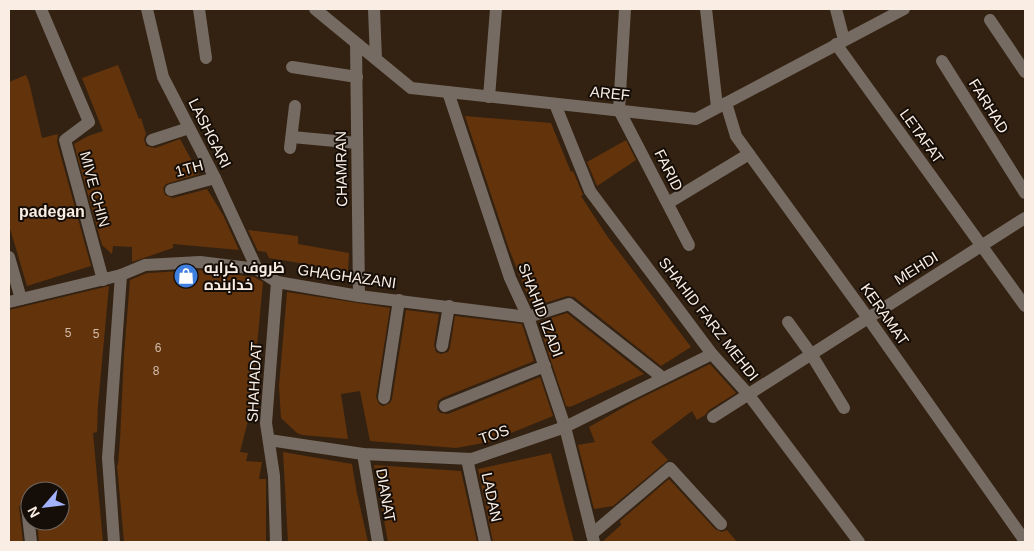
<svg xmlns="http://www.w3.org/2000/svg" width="1034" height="551" font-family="Helvetica,Cairo,sans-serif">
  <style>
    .building { fill: #63330c }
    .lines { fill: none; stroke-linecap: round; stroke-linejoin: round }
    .minor { stroke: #756b63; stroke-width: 12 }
    .labels { text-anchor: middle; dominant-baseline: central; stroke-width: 4; stroke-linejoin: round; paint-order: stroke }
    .number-label { font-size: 12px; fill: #d4bead }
    .street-label { font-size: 15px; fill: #faede3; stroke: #150d07 }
    .poi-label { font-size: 15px; font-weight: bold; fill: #faede3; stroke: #150d07; text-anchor: start }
    .neighbourhood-label { font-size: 16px; font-weight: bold; fill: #faede3; stroke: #150d07 }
  </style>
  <rect width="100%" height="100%" fill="#321"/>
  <!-- building -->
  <g class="building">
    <polygon points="118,65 139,119 141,118 146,134 144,139 146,146 155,148 180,139 199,174 166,184 163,188 165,195 173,198 207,189 223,215 239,250 173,244 173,248 132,262 132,247 113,246 112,254 102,245 74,144 88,136 103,131 82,78"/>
    <polygon points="26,75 29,82 42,138 58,134 57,142 91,266 27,286 9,225 9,82"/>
    <polygon points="465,116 551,123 571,172 573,171 583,195 581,196 607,236 691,347 661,366 574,297 567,296 532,307 509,249"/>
    <polygon points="626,140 636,160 597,186 587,162"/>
    <polygon points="248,230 298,236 298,244 349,253 348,271 269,258 266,252 258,251"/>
    <polygon points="200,270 254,277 263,282 251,409 240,452 248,453 246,461 262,462 259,479 266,479 266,542 124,542 117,465 118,465 120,440 124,355 130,280 147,273"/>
    <polygon points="109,286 98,405 97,432 93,433 103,542 39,542 37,521 60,521 60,491 30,491 30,500 23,500 19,507 23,542 9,542 9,310"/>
    <polygon points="287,292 390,308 376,397 379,404 383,406 390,403 392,399 406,310 439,314 434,345 436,352 441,354 448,352 450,348 455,316 522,324 534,361 442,398 438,401 437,409 440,413 448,414 540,377 553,416 489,442 456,448 370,441 360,391 341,394 348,439 302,435 297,433 281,418 279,386"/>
    <polygon points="567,313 644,374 570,407 566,406 538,322"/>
    <polygon points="710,364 736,393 709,410 705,415 697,420 692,411 651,442 668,460 613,506 594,509 578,445 595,442 589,427 633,402"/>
    <polygon points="283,452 352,464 357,494 357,493 368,542 288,542"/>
    <polygon points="551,453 574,542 493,542 478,469"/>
    <polygon points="374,465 461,471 477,542 388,542"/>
    <polygon points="669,479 715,529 722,532 727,530 737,542 602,542 621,525 620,521"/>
  </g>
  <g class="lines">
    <!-- minor -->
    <g class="minor">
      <polyline points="41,9 89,122 65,140 103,280"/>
      <polyline points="147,9 163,77 215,178 257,269"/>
      <polyline points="199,9 206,58"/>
      <polyline points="315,9 411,88 696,119 904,9"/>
      <polyline points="374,9 376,59"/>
      <polyline points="625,9 619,110 689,245"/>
      <polyline points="706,9 717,107"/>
      <polyline points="836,9 844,40"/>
      <polyline points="990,20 1025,72"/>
      <polyline points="356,43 359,296"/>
      <polyline points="836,44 1025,306"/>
      <polyline points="942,61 1025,193"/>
      <polyline points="292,67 357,77"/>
      <polyline points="448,92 510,278 528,317 565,427 594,542"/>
      <polyline points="489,97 496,9"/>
      <polyline points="726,103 736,136 868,318 1025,541"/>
      <polyline points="555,104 590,191 712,354 748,394 859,542"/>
      <polyline points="292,137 357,143"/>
      <polyline points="152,140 189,128"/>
      <polyline points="290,148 295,106"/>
      <polyline points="171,190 215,178"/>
      <polyline points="668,203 749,154"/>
      <polyline points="9,257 21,299"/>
      <polyline points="9,302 121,275 145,265 200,262 257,269 277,282 359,296 528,317 569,304 663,378"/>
      <polyline points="788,322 811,354 844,408"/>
      <polyline points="442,346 449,306"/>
      <polyline points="384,398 399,300"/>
      <polyline points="445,406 545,366"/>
      <polyline points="713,417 1025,218"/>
      <polyline points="269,440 363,454 472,459 565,427 712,354"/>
      <polyline points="363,454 378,542"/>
      <polyline points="467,459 485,542"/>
      <polyline points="27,507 31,542"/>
      <polyline points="592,534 670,468 721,524"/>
      <polyline points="114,542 108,458 121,275"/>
      <polyline points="276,542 274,476 266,423 277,282"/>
    </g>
  </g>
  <!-- icons -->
  <defs>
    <symbol id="shop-disc" viewBox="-11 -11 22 22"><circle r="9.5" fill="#3f7fe0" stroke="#150d07"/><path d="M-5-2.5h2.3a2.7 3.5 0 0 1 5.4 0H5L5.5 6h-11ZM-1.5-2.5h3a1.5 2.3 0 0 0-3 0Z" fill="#fff"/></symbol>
  </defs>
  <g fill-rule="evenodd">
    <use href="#shop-disc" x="172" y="262" width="28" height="28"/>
  </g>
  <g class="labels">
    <!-- number labels -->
    <g class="number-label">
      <text x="68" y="333">5</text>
      <text x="96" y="334">5</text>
      <text x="158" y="348">6</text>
      <text x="156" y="371">8</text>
    </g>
    <!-- street labels -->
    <g class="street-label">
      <text transform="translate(610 93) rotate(6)">AREF</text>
      <text transform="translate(989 106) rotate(58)">FARHAD</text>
      <text transform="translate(210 133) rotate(63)">LASHGARI</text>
      <text transform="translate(922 136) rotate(54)">LETAFAT</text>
      <text transform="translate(189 168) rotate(-15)">1TH</text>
      <text transform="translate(341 169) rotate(-91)">CHAMRAN</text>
      <text transform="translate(669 170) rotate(63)">FARID</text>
      <text transform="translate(95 189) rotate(75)">MIVE CHIN</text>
      <text transform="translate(916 268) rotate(-32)">MEHDI</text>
      <text transform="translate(347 276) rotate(8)">GHAGHAZANI</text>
      <text transform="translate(541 310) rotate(69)">SHAHID IZADI</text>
      <text transform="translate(885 314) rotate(55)">KERAMAT</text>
      <text transform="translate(709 319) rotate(52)">SHAHID FARZ MEHDI</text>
      <text transform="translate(254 382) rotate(-87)">SHAHADAT</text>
      <text transform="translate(494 434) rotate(-19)">TOS</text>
      <text transform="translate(386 495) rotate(80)">DIANAT</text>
      <text transform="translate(492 497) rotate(78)">LADAN</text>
    </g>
    <!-- poi labels -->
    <g class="poi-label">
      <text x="204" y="267">ظروف کرایه<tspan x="204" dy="17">خدابنده</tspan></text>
    </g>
    <!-- neighbourhood labels -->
    <g class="neighbourhood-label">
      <text x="52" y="211">padegan</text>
    </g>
  </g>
  <!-- border -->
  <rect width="1034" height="551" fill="none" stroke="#faede3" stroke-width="20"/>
  <!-- north arrow -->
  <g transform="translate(45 506) rotate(242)"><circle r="24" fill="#150d07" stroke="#71675f"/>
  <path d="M0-4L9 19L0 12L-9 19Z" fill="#a2b2fd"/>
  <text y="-8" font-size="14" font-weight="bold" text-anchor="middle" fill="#faede3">N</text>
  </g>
</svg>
